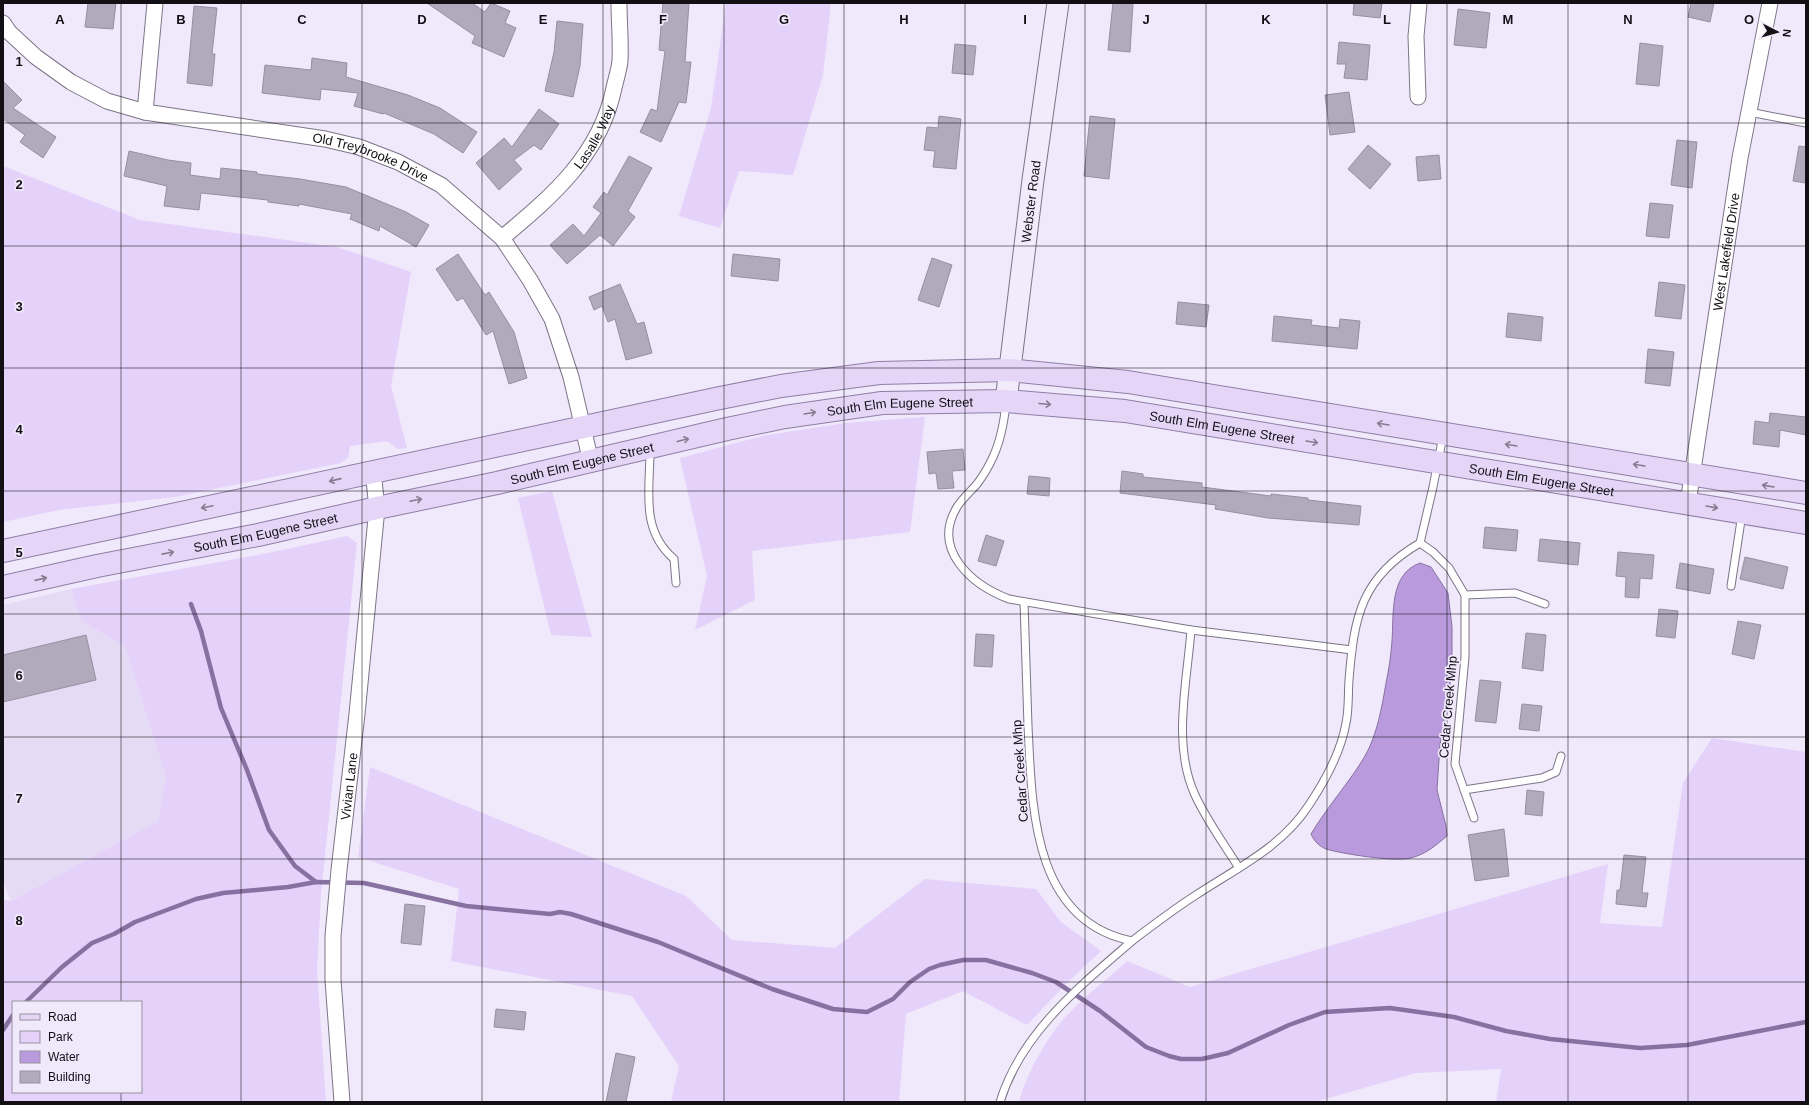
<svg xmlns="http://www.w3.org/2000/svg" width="1809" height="1105" font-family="Helvetica,sans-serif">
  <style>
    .built { fill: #e6dbf4 }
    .green { fill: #e4d2fa; fill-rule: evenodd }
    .water { fill: #b99bdd; stroke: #8771a1 }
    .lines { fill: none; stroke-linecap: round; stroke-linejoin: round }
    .stream { stroke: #8771a1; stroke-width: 4.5 }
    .building { fill: #b1a9bc; stroke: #978fa1 }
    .lane-casing { stroke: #7c7586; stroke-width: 9 }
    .street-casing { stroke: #7c7586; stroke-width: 17 }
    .secondary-casing { stroke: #7c7586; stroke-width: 23 }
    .primary-casing { stroke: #8f7fa5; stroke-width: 24 }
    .lane { stroke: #fff; stroke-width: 7 }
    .street { stroke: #fff; stroke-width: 15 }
    .secondary { stroke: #f2ebfb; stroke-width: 21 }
    .primary { stroke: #e5d6f7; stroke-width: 22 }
    .oneway { stroke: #867c91 }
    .grid { fill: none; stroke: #120f15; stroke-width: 1; stroke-opacity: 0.55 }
    .labels { text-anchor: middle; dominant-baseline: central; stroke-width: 3.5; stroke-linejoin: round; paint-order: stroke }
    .street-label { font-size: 13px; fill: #120f15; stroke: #f0e8fb }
    .grid-label { font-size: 13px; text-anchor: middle; font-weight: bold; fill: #120f15; stroke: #f0e8fb; stroke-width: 3.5; stroke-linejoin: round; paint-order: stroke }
  </style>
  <rect width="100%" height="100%" fill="#f0e8fb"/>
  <!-- built -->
  <polygon class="built" points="71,589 82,621 125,647 166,777 158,821 11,901 3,882 3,605"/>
  <!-- green -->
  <g class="green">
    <polygon points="726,3 831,3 823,75 793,175 739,171 720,228 679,216 711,108"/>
    <polygon points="3,166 140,220 337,247 411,272 391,386 407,448 398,449 387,441 350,446 348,458 341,463 175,497 59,510 3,522"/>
    <polygon points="925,417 910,532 752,551 755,600 695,630 707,576 680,458 762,436 845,423"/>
    <polygon points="552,491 592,637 551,635 518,498"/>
    <path d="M347 536 357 543 321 895 317 969 326 1102H3V900L11 901 158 821 166 777 125 647 82 621 71 589 268 553ZM13 1002H141V1092H13Z"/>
    <path d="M1712 738 1806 752V1102H1496L1501 1069 1416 1073 1315 1102H1019C1027 1071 1051 1030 1074 1008 1091 991 1110 977 1127 961L1190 987 1608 864 1600 923 1662 927 1683 783Z"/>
    <polygon points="370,767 686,896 732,940 835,948 925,879 1036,889 1061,922 1101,951 1069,981 1027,1025 963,991 906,1014 899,1102 671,1102 679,1066 632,996 451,961 459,889 358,857"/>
  </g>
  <!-- water -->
  <path class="water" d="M1420 563 1431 567 1448 593 1452 627V671L1440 745 1437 790 1446 826 1447 836C1435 846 1426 854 1411 858 1394 862 1343 854 1326 849 1319 846 1314 841 1311 834 1327 807 1349 783 1365 756 1377 735 1382 707 1386 683 1389 669 1391 655 1392 641 1394 614 1389 574 1420 563Z"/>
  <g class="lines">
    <!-- stream -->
    <g class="stream">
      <polyline points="191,604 201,631 221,708 247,770 269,830 295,866 316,882"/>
      <polyline points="26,1002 62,967 92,943 114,934 135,922 196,899 223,893 288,887 316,882 364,883 466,906 550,914 560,912 571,914 658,942 772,989 833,1009 867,1012 893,999 910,982 929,969 940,965 963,960 986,960 1032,973 1056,982 1100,1011 1146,1047 1169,1056 1181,1059 1202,1059 1228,1053 1289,1025 1325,1012 1390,1008 1454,1017 1506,1031 1550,1039 1640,1048 1687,1045 1806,1022"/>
      <polyline points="3,1030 13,1015"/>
    </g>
  </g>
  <!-- building -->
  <g class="building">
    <polygon points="88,3 116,3 113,29 85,27"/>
    <polygon points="427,3 472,3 485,12 491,3 510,11 505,23 516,28 504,57 472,43 475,36"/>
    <polygon points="663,3 689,3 685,62 691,62 686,103 679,102 661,142 640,132 651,109 657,111 665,51 659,50"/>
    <polygon points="1113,3 1133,3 1130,52 1108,50"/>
    <polygon points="1354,3 1382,3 1380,18 1353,15"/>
    <polygon points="1691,3 1714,3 1710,22 1688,17"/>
    <polygon points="194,6 217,8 212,54 215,54 212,86 187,83"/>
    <polygon points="1458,9 1490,13 1486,48 1454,45"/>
    <polygon points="557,21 583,24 580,66 573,97 545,91 554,52"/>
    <polygon points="1339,42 1370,45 1367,80 1344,78 1346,64 1337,64"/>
    <polygon points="1640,43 1663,46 1659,86 1636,84"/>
    <polygon points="955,44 976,46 973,75 952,73"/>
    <polygon points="312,58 347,63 346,77 408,95 440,108 477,132 463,153 434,134 384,113 383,114 354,106 358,93 321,89 320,100 262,93 265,65 311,70"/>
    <polygon points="3,81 22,100 13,108 56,137 43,158 20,142 25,135 3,119"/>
    <polygon points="1349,92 1355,132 1330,135 1325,95"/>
    <polygon points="539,109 559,124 541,150 534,145 514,160 522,169 499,190 476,163 504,138 512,147"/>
    <polygon points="939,116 961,119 956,169 933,167 935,151 924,150 927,127 938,128"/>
    <polygon points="1090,116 1115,119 1109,179 1084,176"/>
    <polygon points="1677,140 1697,142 1692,188 1671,185"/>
    <polygon points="1368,145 1391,164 1370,189 1348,169"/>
    <polygon points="1799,146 1806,147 1806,183 1793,181"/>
    <polygon points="129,151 168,160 191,163 190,175 220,179 221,168 257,172 257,174 300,179 346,187 406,212 429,225 416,247 380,226 379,231 350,219 352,214 299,204 299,206 268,202 268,200 201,193 199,210 164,206 167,186 124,176"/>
    <polygon points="1439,155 1441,179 1418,181 1416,157"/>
    <polygon points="629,156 652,168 628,211 635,217 613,246 600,235 567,264 550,245 573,224 584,236 601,213 593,207 604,192 607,195"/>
    <polygon points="1650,203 1673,205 1669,238 1646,236"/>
    <polygon points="458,254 485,295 489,292 514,332 527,378 509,384 493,331 486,335 463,298 457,301 436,269"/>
    <polygon points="733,254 780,259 778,281 731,276"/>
    <polygon points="932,258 952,265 939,307 918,300"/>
    <polygon points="1659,282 1685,285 1681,319 1655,316"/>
    <polygon points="620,284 637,324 644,322 652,353 626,360 615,319 608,322 602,306 594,310 589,297"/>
    <polygon points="1178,302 1209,305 1206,327 1176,324"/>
    <polygon points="1508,313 1543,317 1541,341 1506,337"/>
    <polygon points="1274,316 1312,320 1311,325 1339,328 1340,319 1360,321 1357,349 1272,341"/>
    <polygon points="1648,349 1674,352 1670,386 1645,383"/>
    <polygon points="1770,413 1806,417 1806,435 1780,430 1779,447 1753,444 1755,421 1769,423"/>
    <polygon points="963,449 965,470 952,471 954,488 938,489 936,473 929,474 927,452"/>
    <polygon points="1122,471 1143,474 1143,477 1202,483 1202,487 1271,496 1271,494 1308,498 1308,500 1361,506 1359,525 1268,518 1215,509 1216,505 1120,493"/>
    <polygon points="1029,476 1050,478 1049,496 1027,494"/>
    <polygon points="1485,527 1518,530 1516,551 1483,548"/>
    <polygon points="986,535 1004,541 996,566 978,561"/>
    <polygon points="1540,539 1580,543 1578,565 1538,561"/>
    <polygon points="1618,552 1654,555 1652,579 1640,578 1639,598 1625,597 1626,577 1616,576"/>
    <polygon points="1745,557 1788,567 1783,589 1740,579"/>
    <polygon points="1680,563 1714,569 1710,594 1676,588"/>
    <polygon points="1659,609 1678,611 1675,638 1656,636"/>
    <polygon points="1738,621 1761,625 1754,659 1732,654"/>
    <polygon points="1526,633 1546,635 1543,671 1522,668"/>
    <polygon points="976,634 994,635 992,667 974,666"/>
    <polygon points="86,635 96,680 3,702 3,655"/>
    <polygon points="1480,680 1501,682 1496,723 1475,721"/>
    <polygon points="1522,704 1542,706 1539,731 1519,729"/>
    <polygon points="1527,790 1544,792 1542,816 1525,814"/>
    <polygon points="1504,829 1509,876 1475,881 1468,835"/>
    <polygon points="1624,855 1646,857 1642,893 1648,893 1646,907 1616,904 1617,890 1620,890"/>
    <polygon points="405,904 425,906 421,945 401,943"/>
    <polygon points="496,1009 526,1012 524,1030 494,1027"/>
    <polygon points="616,1053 635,1057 626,1102 606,1102"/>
  </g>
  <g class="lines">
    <defs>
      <g id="lane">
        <polyline points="1749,112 1806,123"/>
        <path d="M1006 404C1004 422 1001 440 993 457 989 466 983 476 977 484 971 491 962 499 957 507 931 550 972 585 1009 599L1191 630 1352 650"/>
        <path d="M650 450C650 490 640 530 674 559L676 583"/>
        <polyline points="1420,543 1433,552 1449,568 1465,595 1465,657 1455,764 1474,818"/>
        <polyline points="1731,586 1742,514"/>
        <polyline points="1465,595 1515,593 1545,604"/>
        <path d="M1024 602C1025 643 1027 684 1028 726 1032 806 1032 921 1132 941 1153 925 1174 909 1196 895 1237 868 1282 847 1309 805 1325 781 1341 752 1346 723 1349 709 1348 694 1349 680 1354 617 1361 577 1420 543L1433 487 1443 436"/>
        <path d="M1191 630C1187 683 1172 745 1195 795 1207 821 1224 844 1239 868"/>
        <polyline points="1464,790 1542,778 1556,772 1561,756"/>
        <path d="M1000 1102C1021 1033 1080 986 1132 941"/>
      </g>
      <g id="street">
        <path id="s1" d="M3 23 9 32 36 57 71 82 107 101 145 112 325 139 359 147 398 162 441 185 502 238 530 280 552 319 571 377 591 462"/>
        <polyline points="1418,97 1416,36 1419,3"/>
        <polyline points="145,112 155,3"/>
        <path id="s2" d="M502 238C552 196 600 156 614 88 616 79 619 70 620 61 621 42 619 22 619 3"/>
        <path id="s3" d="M1688 503 1740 158 1770 3"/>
        <path id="s4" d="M342 1102 333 980V936L339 870 357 714 377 508 373 471"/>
      </g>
      <g id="secondary">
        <path id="s5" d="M1006 401 1033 180 1058 3"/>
      </g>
      <g id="primary">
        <polyline points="3,551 720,398 781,386 879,373 1009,370 1128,382 1806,493"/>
        <path id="s6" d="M3 587 97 566 258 535 377 508 497 483 727 429 785 417 882 403 1006 401 1125 411 1806 523"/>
      </g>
    </defs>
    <!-- lane casing -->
    <use href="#lane" class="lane-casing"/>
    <!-- street casing -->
    <use href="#street" class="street-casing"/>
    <!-- secondary casing -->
    <use href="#secondary" class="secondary-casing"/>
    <!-- primary casing -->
    <use href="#primary" class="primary-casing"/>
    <!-- lane -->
    <use href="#lane" class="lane"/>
    <!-- street -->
    <use href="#street" class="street"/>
    <!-- secondary -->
    <use href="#secondary" class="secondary"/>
    <!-- primary -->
    <use href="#primary" class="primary"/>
  </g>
  <!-- one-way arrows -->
  <defs><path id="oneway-shaft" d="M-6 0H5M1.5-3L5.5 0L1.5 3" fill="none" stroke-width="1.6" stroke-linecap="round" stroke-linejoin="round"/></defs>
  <g class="oneway">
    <use href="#oneway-shaft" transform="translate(1045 404) rotate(5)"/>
    <use href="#oneway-shaft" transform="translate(810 413) rotate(-9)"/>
    <use href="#oneway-shaft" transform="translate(1383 424) rotate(-171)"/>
    <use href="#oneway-shaft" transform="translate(683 440) rotate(-14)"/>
    <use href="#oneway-shaft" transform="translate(1312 442) rotate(9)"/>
    <use href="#oneway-shaft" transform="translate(1511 445) rotate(-171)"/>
    <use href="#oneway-shaft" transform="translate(1639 465) rotate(-171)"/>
    <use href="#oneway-shaft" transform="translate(335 480) rotate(167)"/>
    <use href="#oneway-shaft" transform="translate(1768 486) rotate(-170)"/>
    <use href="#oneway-shaft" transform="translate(416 500) rotate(-12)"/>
    <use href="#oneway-shaft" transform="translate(207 507) rotate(168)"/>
    <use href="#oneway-shaft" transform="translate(1712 507) rotate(10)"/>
    <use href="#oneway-shaft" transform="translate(168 553) rotate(-11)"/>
    <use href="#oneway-shaft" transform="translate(41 579) rotate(-13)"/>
  </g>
  <!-- grid -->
  <path class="grid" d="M121 3V1002M241 3V1102M362 3V1102M482 3V1102M603 3V1102M724 3V1102M844 3V1102M965 3V1102M1085 3V1102M1206 3V1102M1327 3V1102M1447 3V1102M1568 3V1102M1688 3V1102M3 123H1806M3 246H1806M3 368H1806M3 491H1806M3 614H1806M3 737H1806M3 859H1806M3 982H1806M121 1092V1102"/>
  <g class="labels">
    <!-- street labels -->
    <g class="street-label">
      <text stroke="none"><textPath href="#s2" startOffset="138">Lasalle Way</textPath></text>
      <text stroke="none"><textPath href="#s1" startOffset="402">Old Treybrooke Drive</textPath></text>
      <text stroke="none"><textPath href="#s5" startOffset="201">Webster Road</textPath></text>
      <text stroke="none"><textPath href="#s3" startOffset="254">West Lakefield Drive</textPath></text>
      <text stroke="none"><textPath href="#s6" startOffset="916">South Elm Eugene Street</textPath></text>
      <text stroke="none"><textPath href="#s6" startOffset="1240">South Elm Eugene Street</textPath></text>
      <text stroke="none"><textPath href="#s6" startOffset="592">South Elm Eugene Street</textPath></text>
      <text stroke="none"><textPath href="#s6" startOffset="1564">South Elm Eugene Street</textPath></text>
      <text stroke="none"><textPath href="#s6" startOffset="268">South Elm Eugene Street</textPath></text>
      <text transform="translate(1448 707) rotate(-85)">Cedar Creek Mhp</text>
      <text transform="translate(1020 771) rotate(-94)">Cedar Creek Mhp</text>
      <text stroke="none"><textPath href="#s4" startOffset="317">Vivian Lane</textPath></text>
    </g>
  </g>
  <g class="grid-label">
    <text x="60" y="24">A</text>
    <text x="181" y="24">B</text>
    <text x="302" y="24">C</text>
    <text x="422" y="24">D</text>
    <text x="543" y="24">E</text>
    <text x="663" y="24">F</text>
    <text x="784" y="24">G</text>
    <text x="904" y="24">H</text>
    <text x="1025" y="24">I</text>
    <text x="1146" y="24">J</text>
    <text x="1266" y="24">K</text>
    <text x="1387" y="24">L</text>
    <text x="1508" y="24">M</text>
    <text x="1628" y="24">N</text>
    <text x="1749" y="24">O</text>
    <text x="19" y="66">1</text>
    <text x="19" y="189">2</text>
    <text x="19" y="311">3</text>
    <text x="19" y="434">4</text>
    <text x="19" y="557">5</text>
    <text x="19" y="680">6</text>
    <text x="19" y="803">7</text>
    <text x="19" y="925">8</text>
  </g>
  <!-- border -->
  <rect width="1809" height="1105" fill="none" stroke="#120f15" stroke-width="8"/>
  <!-- legend -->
  <rect x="12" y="1001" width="130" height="92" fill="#f0e8fb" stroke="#97919f"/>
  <rect x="20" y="1014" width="20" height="6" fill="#e5d6f7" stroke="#97919f"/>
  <text x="48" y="1021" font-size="12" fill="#120f15">Road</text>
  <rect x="20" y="1031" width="20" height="12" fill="#e4d2fa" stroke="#97919f"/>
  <text x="48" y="1041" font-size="12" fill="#120f15">Park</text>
  <rect x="20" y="1051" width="20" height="12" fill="#b99bdd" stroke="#97919f"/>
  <text x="48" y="1061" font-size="12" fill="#120f15">Water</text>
  <rect x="20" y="1071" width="20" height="12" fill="#b1a9bc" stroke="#97919f"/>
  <text x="48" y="1081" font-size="12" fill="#120f15">Building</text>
  <!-- north arrow -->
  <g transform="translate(1777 32) rotate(96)" stroke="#f0e8fb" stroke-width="3" paint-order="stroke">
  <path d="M0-3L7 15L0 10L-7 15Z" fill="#120f15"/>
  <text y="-6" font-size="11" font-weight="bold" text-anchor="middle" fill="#120f15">N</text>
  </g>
</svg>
